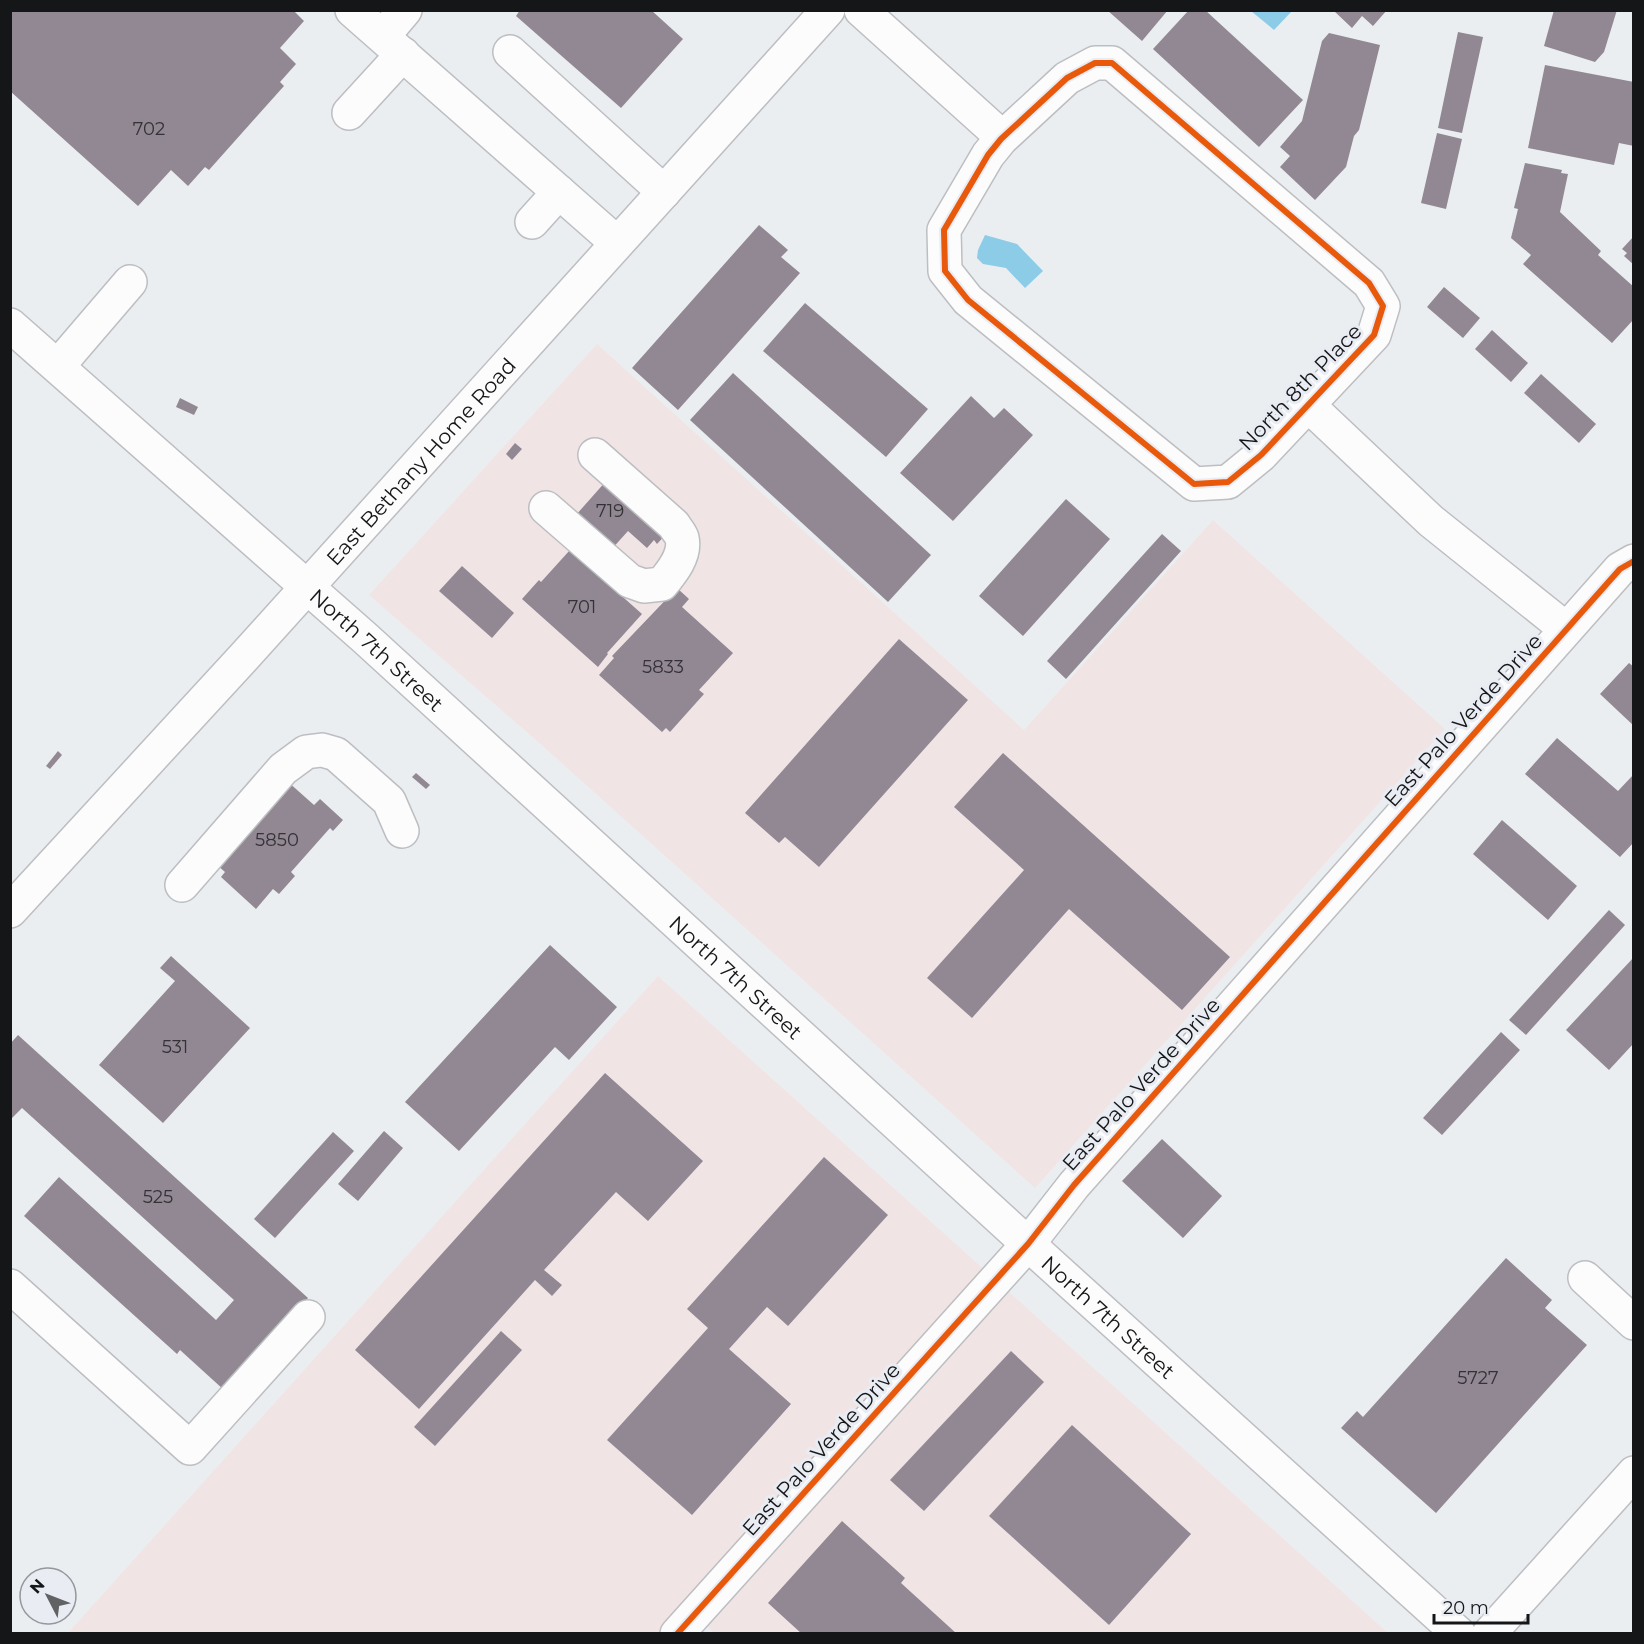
<svg xmlns="http://www.w3.org/2000/svg" width="1644" height="1644" font-family="Montserrat,sans-serif">
  <style>
    .commercial { fill: #f1e4e5 }
    .water { fill: #8ccce6 }
    .building { fill: #918893 }
    .lines { fill: none; stroke-linecap: round; stroke-linejoin: round }
    .minor-casing { stroke: #bcbec1; stroke-width: 36 }
    .major-casing { stroke: #bcbec1; stroke-width: 36 }
    .minor { stroke: #fcfcfd; stroke-width: 33 }
    .major { stroke: #fcfcfd; stroke-width: 33 }
    .cycleway-casing { stroke: #e9edf3; stroke-width: 10 }
    .cycleway { stroke: #e8590c; stroke-width: 6 }
    .labels { text-anchor: middle; dominant-baseline: central; stroke-width: 6; stroke-linejoin: round; paint-order: stroke }
    .number-label { font-size: 18px; fill: #343237 }
    .street-label { font-size: 21px; fill: #151618; stroke: #e9edf3 }
  </style>
  <rect width="100%" height="100%" fill="#ebeef1"/>
  <!-- commercial -->
  <g class="commercial">
    <polygon points="597,344 1024,730 1213,520 1445,729 1035,1188 536,740 369,595"/>
    <polygon points="658,976 1388,1633 715,1634 694,1615 677,1634 67,1634"/>
  </g>
  <!-- water -->
  <g class="water">
    <polygon points="1251,11 1292,11 1274,30"/>
    <polygon points="985,235 1017,244 1043,271 1025,288 1006,268 983,264 977,258 978,250"/>
  </g>
  <!-- building -->
  <g class="building">
    <polygon points="10,10 293,10 304,21 280,48 296,64 280,82 284,86 209,170 205,167 188,186 171,170 138,206 10,91"/>
    <polygon points="520,10 651,10 683,39 621,108 516,16"/>
    <polygon points="1107,10 1168,10 1142,41"/>
    <polygon points="1189,10 1205,10 1303,100 1259,147 1153,49"/>
    <polygon points="1333,10 1387,10 1373,26 1362,16 1352,28"/>
    <polygon points="1554,10 1617,10 1604,52 1595,62 1544,46"/>
    <polygon points="1458,32 1483,37 1462,133 1438,128"/>
    <polygon points="1329,33 1380,45 1359,130 1354,136 1346,167 1315,200 1280,167 1290,156 1280,147 1302,121 1322,41"/>
    <polygon points="1545,65 1634,82 1634,146 1619,143 1614,165 1528,148"/>
    <polygon points="1437,133 1462,139 1446,209 1421,203"/>
    <polygon points="1525,163 1562,170 1561,173 1568,174 1560,212 1601,251 1598,255 1634,287 1634,319 1612,343 1523,264 1531,255 1511,238 1518,209 1514,208"/>
    <polygon points="759,225 788,250 781,257 800,273 678,410 632,368"/>
    <polygon points="1634,236 1634,265 1624,256 1627,253 1622,249"/>
    <polygon points="1444,287 1480,318 1463,338 1427,307"/>
    <polygon points="805,303 928,409 886,457 763,351"/>
    <polygon points="1492,330 1528,363 1511,382 1475,349"/>
    <polygon points="733,373 931,555 888,602 690,420"/>
    <polygon points="1541,374 1596,424 1579,443 1524,393"/>
    <polygon points="971,396 994,418 1004,408 1033,435 953,521 900,473"/>
    <polygon points="180,398 198,407 194,415 176,407"/>
    <polygon points="515,443 522,449 512,460 506,454"/>
    <polygon points="607,480 667,533 657,544 654,540 647,548 628,531 610,551 576,515"/>
    <polygon points="1066,499 1110,539 1023,636 979,596"/>
    <polygon points="1162,534 1181,551 1066,679 1047,661"/>
    <polygon points="570,550 642,614 607,653 608,654 598,667 522,599 539,580 541,582"/>
    <polygon points="462,566 514,613 492,638 439,591"/>
    <polygon points="677,588 689,599 682,607 733,653 699,690 704,694 670,732 666,728 662,732 599,675 614,658 612,656"/>
    <polygon points="899,639 968,700 819,867 785,837 779,843 745,813"/>
    <polygon points="1629,663 1634,667 1634,726 1600,694"/>
    <polygon points="1557,738 1618,791 1634,774 1634,842 1620,857 1525,774"/>
    <polygon points="58,751 62,755 50,769 46,766"/>
    <polygon points="1003,753 1230,957 1182,1010 1069,909 972,1018 927,978 1024,870 954,807"/>
    <polygon points="416,773 430,785 426,789 412,777"/>
    <polygon points="287,781 314,805 320,799 343,820 333,831 330,828 291,872 295,876 279,894 273,889 256,909 221,877 225,872 217,865"/>
    <polygon points="1502,820 1577,886 1548,920 1473,854"/>
    <polygon points="1609,910 1625,925 1526,1035 1509,1020"/>
    <polygon points="550,945 617,1007 569,1060 555,1047 459,1151 405,1102"/>
    <polygon points="171,956 250,1028 163,1123 99,1065 175,981 160,968"/>
    <polygon points="1634,957 1634,1043 1609,1070 1566,1030"/>
    <polygon points="1501,1032 1520,1050 1442,1135 1423,1118"/>
    <polygon points="18,1035 308,1298 224,1390 180,1350 177,1354 24,1216 59,1177 216,1320 234,1300 22,1108 10,1120 10,1044"/>
    <polygon points="605,1073 703,1161 648,1221 616,1192 544,1270 562,1285 552,1296 535,1280 419,1409 355,1350"/>
    <polygon points="384,1131 403,1148 358,1201 338,1184"/>
    <polygon points="333,1132 354,1151 275,1238 254,1219"/>
    <polygon points="1162,1139 1222,1196 1183,1238 1122,1181"/>
    <polygon points="824,1157 888,1215 788,1326 767,1307 729,1349 791,1404 692,1515 607,1440 708,1328 687,1309"/>
    <polygon points="1506,1258 1552,1300 1545,1308 1587,1345 1436,1513 1341,1428 1357,1411 1363,1417"/>
    <polygon points="501,1331 522,1350 435,1446 414,1427"/>
    <polygon points="1011,1351 1044,1382 924,1511 890,1480"/>
    <polygon points="1072,1425 1191,1534 1109,1625 989,1516"/>
    <polygon points="842,1521 905,1578 901,1583 957,1634 802,1634 768,1603"/>
  </g>
  <g class="lines">
    <defs>
      <g id="minor">
        <polyline points="352,10 617,243"/>
        <polyline points="861,10 1002,137"/>
        <polyline points="383,36 405,10"/>
        <polyline points="510,52 664,192"/>
        <polygon points="1095,63 1112,63 1369,283 1383,306 1374,335 1261,455 1228,482 1194,484 968,300 945,271 944,230 988,155 1001,139 1067,78"/>
        <polyline points="349,113 403,54"/>
        <polyline points="532,222 559,192"/>
        <polyline points="58,366 130,282"/>
        <polyline points="1308,405 1431,521 1566,629"/>
        <path d="M546 508 630 581 644 586 662 584C672 572 686 555 682 538 681 534 676 529 674 525L595 455"/>
        <polyline points="182,885 283,769 306,752 322,750 336,754 389,801 402,831"/>
        <polyline points="1585,1278 1634,1323"/>
        <polyline points="10,1286 190,1448 308,1317"/>
        <polyline points="677,1634 1028,1244 1074,1185 1620,569 1634,561"/>
        <polyline points="1489,1634 1634,1473"/>
      </g>
      <g id="major">
        <path id="s1" d="M10 325 365 638 1028 1244 1459 1634"/>
        <path id="s2" d="M10 911 243 658 828 10"/>
      </g>
    </defs>
    <!-- minor casing -->
    <use href="#minor" class="minor-casing"/>
    <!-- major casing -->
    <use href="#major" class="major-casing"/>
    <!-- minor -->
    <use href="#minor" class="minor"/>
    <!-- major -->
    <use href="#major" class="major"/>
    <defs>
      <g id="cycleway">
        <polygon points="1095,63 1112,63 1369,283 1383,306 1374,335 1261,455 1228,482 1194,484 968,300 945,271 944,230 988,155 1001,139 1067,78"/>
        <polyline points="677,1634 1028,1244 1074,1185 1620,569 1634,561"/>
      </g>
    </defs>
    <!-- cycleway casing -->
    <use href="#cycleway" class="cycleway-casing"/>
    <!-- cycleway -->
    <use href="#cycleway" class="cycleway"/>
  </g>
  <g class="labels">
    <!-- number labels -->
    <g class="number-label">
      <text x="149" y="129">702</text>
      <text x="610" y="511">719</text>
      <text x="582" y="607">701</text>
      <text x="663" y="667">5833</text>
      <text x="277" y="840">5850</text>
      <text x="175" y="1047">531</text>
      <text x="158" y="1197">525</text>
      <text x="1478" y="1378">5727</text>
    </g>
    <!-- street labels -->
    <g class="street-label">
      <text transform="translate(1300 387) rotate(-46)">North 8th Place</text>
      <text stroke="none"><textPath href="#s2" startOffset="609">East Bethany Home Road</textPath></text>
      <text stroke="none"><textPath href="#s1" startOffset="490">North 7th Street</textPath></text>
      <text transform="translate(1463 720) rotate(-48)">East Palo Verde Drive</text>
      <text stroke="none"><textPath href="#s1" startOffset="976">North 7th Street</textPath></text>
      <text transform="translate(1141 1084) rotate(-48)">East Palo Verde Drive</text>
      <text stroke="none"><textPath href="#s1" startOffset="1480">North 7th Street</textPath></text>
      <text transform="translate(821 1449) rotate(-48)">East Palo Verde Drive</text>
    </g>
  </g>
  <!-- border -->
  <rect width="1644" height="1644" fill="none" stroke="#151618" stroke-width="24"/>
  <!-- north arrow -->
  <g transform="translate(48 1596) rotate(312)"><circle r="28" fill="#e9edf3" stroke="#94979b" stroke-width="1.5"/>
  <path d="M0-4.5L10 22L0 15L-10 22Z" fill="#606264"/>
  <text y="-9" font-size="16" font-weight="bold" text-anchor="middle" fill="#151618">N</text>
  </g>
  <!-- scale -->
  <path d="M1434 1614v9h94v-9" fill="none" stroke="#151618" stroke-width="3"/>
  <text x="1443" y="1614" font-size="18" fill="#151618" stroke="#e9edf3" stroke-width="4.5" paint-order="stroke">20 m</text>
</svg>
